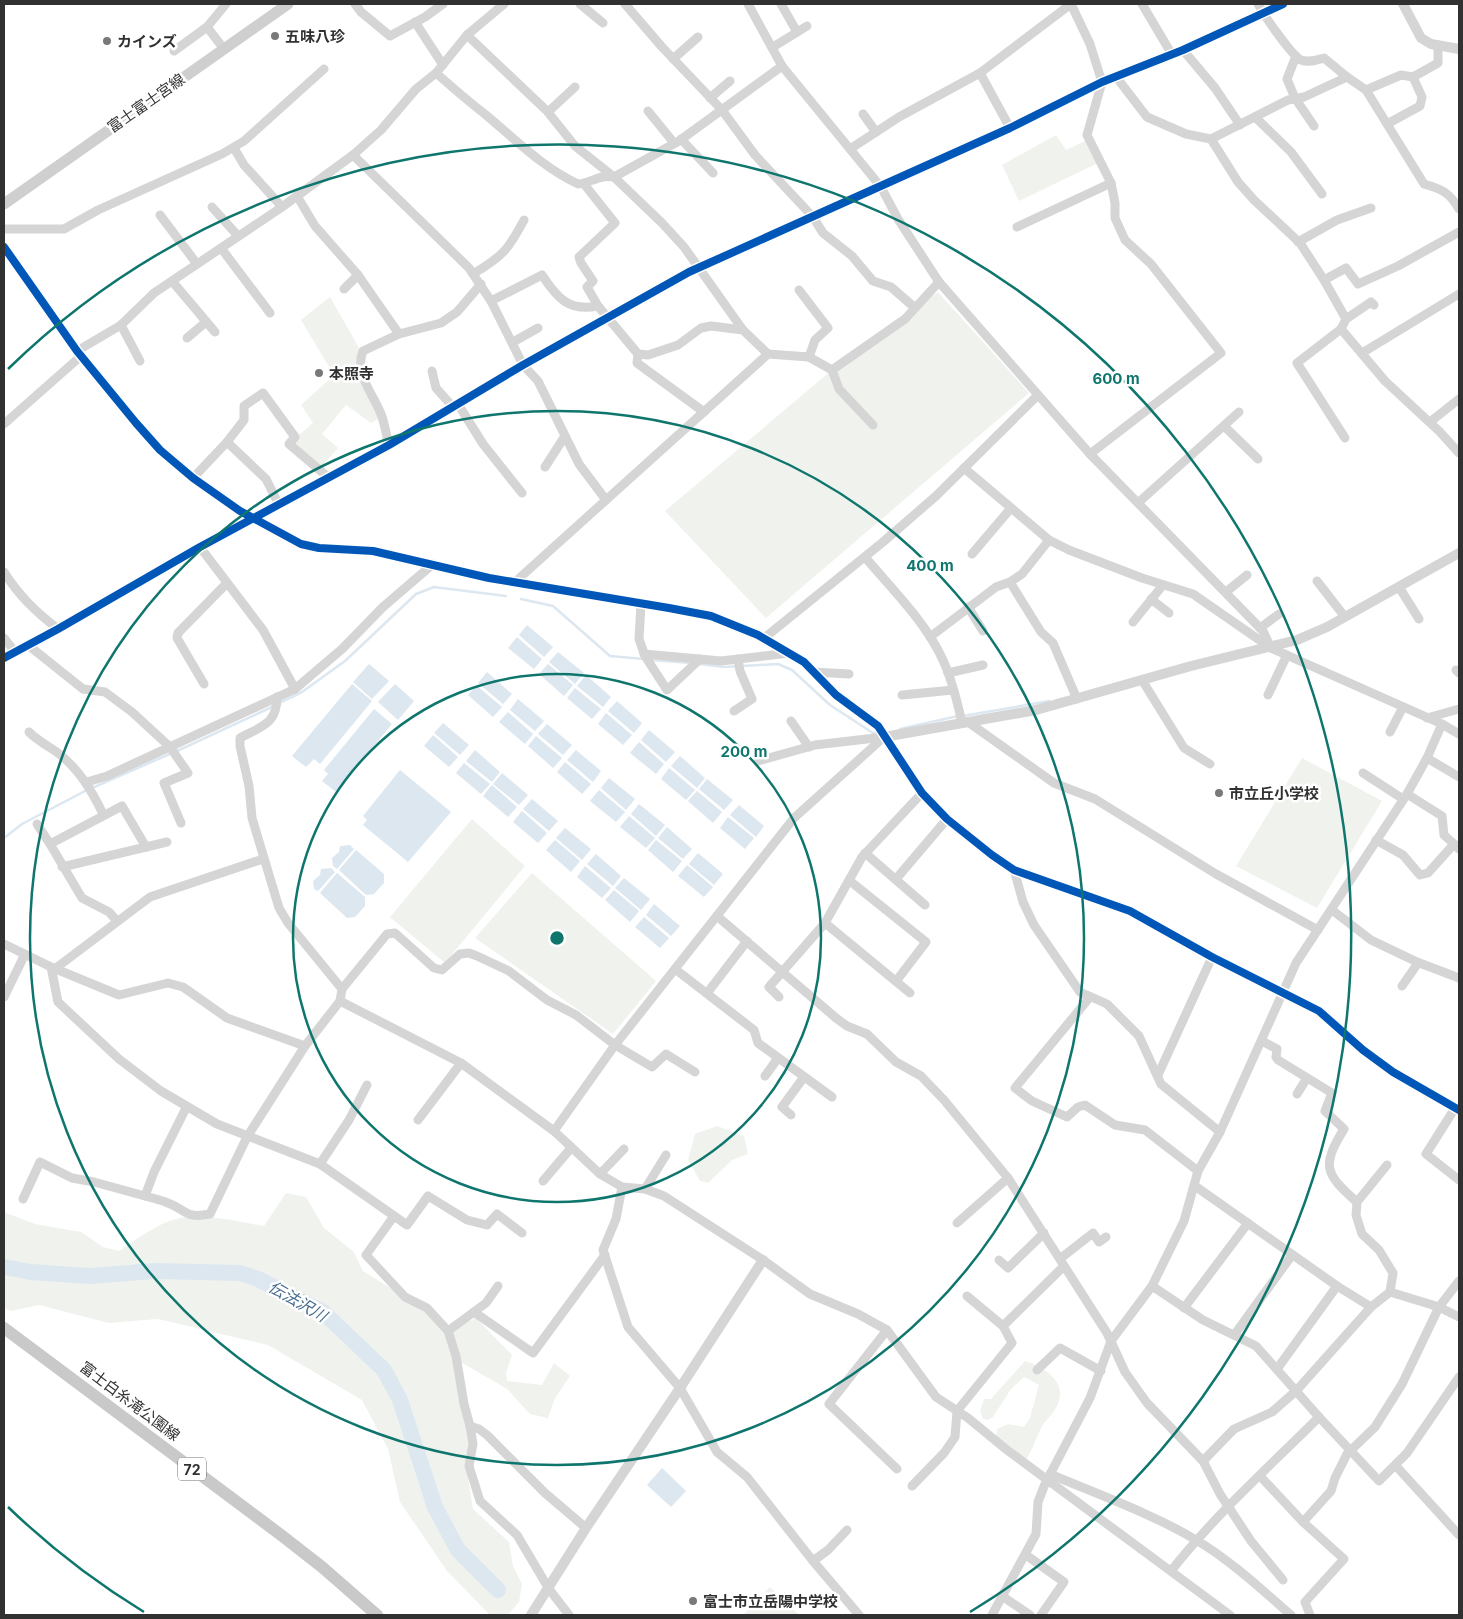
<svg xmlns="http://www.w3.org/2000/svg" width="1463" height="1619" font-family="Inter,'Noto Sans JP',sans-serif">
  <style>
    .green { fill: #f0f3ed }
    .water { fill: #dde7f0 }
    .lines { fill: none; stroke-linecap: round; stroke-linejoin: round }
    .stream { stroke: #dde7f0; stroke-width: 2.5 }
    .river { stroke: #dde7f0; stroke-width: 16 }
    .minor { stroke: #d5d5d5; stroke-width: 9 }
    .tertiary { stroke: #d5d5d5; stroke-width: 10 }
    .secondary { stroke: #cfcfcf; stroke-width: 11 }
    .primary { stroke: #c9c9c9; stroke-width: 12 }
    .cycleway-casing { stroke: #fff; stroke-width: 11 }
    .cycleway { stroke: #0057b8; stroke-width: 8 }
    .ring { fill: none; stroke: #0f766e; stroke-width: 2.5 }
    .poi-dot { fill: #797979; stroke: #fff; stroke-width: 2 }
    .labels { text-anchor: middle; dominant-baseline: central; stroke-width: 5; stroke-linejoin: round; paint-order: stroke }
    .shield { fill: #fff; stroke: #6f6f6f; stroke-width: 1 }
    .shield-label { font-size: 14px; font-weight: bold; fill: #313131 }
    .poi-label { font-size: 15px; font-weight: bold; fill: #313131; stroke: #fff; text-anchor: start }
    .street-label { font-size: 15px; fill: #313131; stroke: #fff }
    .water-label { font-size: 16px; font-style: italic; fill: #446b8e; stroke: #fff }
    .centre { fill: #0f766e; stroke: #fff; stroke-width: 2.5 }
    .ring-label { font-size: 15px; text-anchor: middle; font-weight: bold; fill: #0f766e; stroke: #fff; stroke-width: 5; stroke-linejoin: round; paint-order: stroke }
  </style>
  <rect width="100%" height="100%" fill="#fff"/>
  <!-- green -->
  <g class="green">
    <polygon points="1056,135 1066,150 1087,140 1100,162 1019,201 1002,165"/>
    <polygon points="938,292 1029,393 766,618 665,511 832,370"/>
    <polygon points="330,297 359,348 358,363 380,418 371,423 346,405 322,434 338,448 321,467 292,441 313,423 301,405 334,375 301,320"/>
    <polygon points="1302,758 1382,801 1317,908 1236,866"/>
    <polygon points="472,819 525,866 445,963 390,917"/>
    <polygon points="532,873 656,981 613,1034 475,938"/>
    <polygon points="717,1126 744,1136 748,1154 732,1160 708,1183 700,1181 688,1160 695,1134"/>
    <path d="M286 1193 306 1197 324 1228 354 1252 363 1271 429 1312 448 1331 476 1318 512 1355 506 1373 507 1381 542 1385 554 1363 570 1376 555 1398 548 1418 530 1414 507 1389 457 1360 472 1437 468 1478 473 1509 509 1542 513 1566 522 1584 519 1602 508 1615H490L447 1571 400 1502 388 1449 362 1400 268 1345 158 1319 109 1323 39 1305 11 1311 4 1308V1212L35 1224 81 1232 103 1247 119 1251C136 1240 156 1224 176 1219 203 1212 237 1222 264 1226Z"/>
    <path d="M1025 1361C1047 1368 1072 1385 1054 1411 1051 1416 1047 1419 1044 1423 1037 1434 1034 1447 1027 1458H1018L996 1439 997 1429 1008 1424 1024 1427 1030 1418 1039 1385 1024 1377 1011 1389 993 1417 988 1420 983 1419 980 1411 984 1399H991Z"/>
    <polygon points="770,1587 799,1615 743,1615"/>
  </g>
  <!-- water -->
  <g class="water">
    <polygon points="527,625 553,647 544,657 519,635"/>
    <polygon points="517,637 542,659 534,669 508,648"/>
    <polygon points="558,652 584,673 575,684 549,662"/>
    <polygon points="369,664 389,681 372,699 353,682"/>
    <polygon points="548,664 573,685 564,696 539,674"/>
    <polygon points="487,672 512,694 503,704 478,683"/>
    <polygon points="586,675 611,697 603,707 577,686"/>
    <polygon points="352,684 372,701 320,764 314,759 306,767 292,756"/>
    <polygon points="395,684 414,701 398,720 378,702"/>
    <polygon points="476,685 502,707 493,717 468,695"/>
    <polygon points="575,688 601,709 592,719 567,698"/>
    <polygon points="518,699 544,721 535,731 510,710"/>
    <polygon points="617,701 642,723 634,733 608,711"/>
    <polygon points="374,709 392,724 336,792 322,781 328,774 324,770"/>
    <polygon points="508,712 533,734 525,744 499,722"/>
    <polygon points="606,713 632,735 623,745 598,724"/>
    <polygon points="443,723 469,745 460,755 434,733"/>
    <polygon points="547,724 572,745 563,755 538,734"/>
    <polygon points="649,730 675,752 666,762 641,740"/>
    <polygon points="433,735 458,757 449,767 424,746"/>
    <polygon points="536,736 562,758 553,768 528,746"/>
    <polygon points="639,742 664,764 656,774 630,753"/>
    <polygon points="475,750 500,772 492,782 466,761"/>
    <polygon points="576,750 601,771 593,782 567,760"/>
    <polygon points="680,756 705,778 697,788 671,766"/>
    <polygon points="565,762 591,784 582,794 557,772"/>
    <polygon points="464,763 490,784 481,794 456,773"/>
    <polygon points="669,768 695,790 686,800 661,779"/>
    <polygon points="400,770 451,812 408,862 363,825 367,820 363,816"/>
    <polygon points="502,773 528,795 519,805 493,784"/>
    <polygon points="609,778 635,799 626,810 601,788"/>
    <polygon points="707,779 733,800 724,810 699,789"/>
    <polygon points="492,785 517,807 508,817 483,796"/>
    <polygon points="599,790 625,812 616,822 590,801"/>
    <polygon points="697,791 722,812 713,823 688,801"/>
    <polygon points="532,799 558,821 549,831 523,809"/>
    <polygon points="639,804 665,825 656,836 631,814"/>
    <polygon points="739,805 764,826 756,837 730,815"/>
    <polygon points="522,811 547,833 538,843 513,822"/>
    <polygon points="629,816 655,838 646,848 620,827"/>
    <polygon points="728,817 754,838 745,849 720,828"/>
    <polygon points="667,827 692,849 683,859 658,838"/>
    <polygon points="565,828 591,849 582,860 556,838"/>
    <polygon points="555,840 580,861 571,872 546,850"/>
    <polygon points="656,840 682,861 673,872 648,850"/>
    <polygon points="350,845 354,849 337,869 333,866 332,858 339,852 340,846"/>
    <polygon points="356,850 384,874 384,883 374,894 366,895 339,870"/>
    <polygon points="698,853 723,874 714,885 689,864"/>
    <polygon points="596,854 621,876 613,886 587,864"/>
    <polygon points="687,865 713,887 704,897 678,876"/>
    <polygon points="585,866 611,888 602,898 577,877"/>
    <polygon points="331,868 335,872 318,891 314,889 313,881 320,875 321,869"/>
    <polygon points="337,873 365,897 365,906 355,917 347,918 320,893"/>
    <polygon points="624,878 650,899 641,910 615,888"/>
    <polygon points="614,890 639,911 630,922 605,900"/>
    <polygon points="654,904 680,926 671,936 646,915"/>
    <polygon points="644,917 669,938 660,948 635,927"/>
    <polygon points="662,1468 686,1491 671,1507 647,1485"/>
  </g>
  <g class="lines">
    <!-- stream -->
    <g class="stream">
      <polyline points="521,599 553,606 610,656 644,659"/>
      <polyline points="651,660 691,663"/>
      <polyline points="699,664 724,667 778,664 792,670 830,705 873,733 880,733"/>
      <polyline points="279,703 302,692 345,661 416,594 434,587 506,596"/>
      <polyline points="963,716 1049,701"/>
      <polyline points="900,729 958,716"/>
      <polyline points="177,751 274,706"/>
      <polyline points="92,788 172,753"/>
      <polyline points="4,838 22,824 87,790"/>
    </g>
    <!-- river -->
    <polyline class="river" points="4,1267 31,1272 90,1276 154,1271 240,1273 258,1279 323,1312 384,1370 400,1400 435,1507 458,1550 498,1590"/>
    <!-- minor -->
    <g class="minor">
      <polyline points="355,4 361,12 390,36 425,17 443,4"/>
      <polyline points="580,4 603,23"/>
      <polyline points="625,4 662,47 722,110 755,155 813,217 823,233 852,256 873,281 891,287 914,307"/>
      <polyline points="748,4 782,66 881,187 898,219 939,282 1090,454 1263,631 1271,648"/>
      <polyline points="781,4 797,32"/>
      <polyline points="1071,4 1090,44 1102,82 1087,135 1111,183 1115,203 1115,218 1125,240 1151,264 1221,353 1090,454"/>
      <polyline points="1142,4 1171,53"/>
      <path d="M1258 4C1263 14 1292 56 1301 60 1309 63 1316 60 1324 58L1347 77"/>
      <polyline points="415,22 443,65"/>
      <polyline points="207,27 224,49"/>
      <polyline points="467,35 547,111 575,146 614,177 662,223 684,247 743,330 768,354"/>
      <polyline points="773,47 807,26"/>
      <polyline points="1183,50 1215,88 1240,125"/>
      <polyline points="174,51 207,27 226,4"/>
      <polyline points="1296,56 1287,79 1295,98 1314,126"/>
      <polyline points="673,59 698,37"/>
      <path d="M436 73C453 88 468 101 486 115 516 140 542 167 578 184 591 183 600 174 614 177L679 141 782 66"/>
      <polyline points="1413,77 1438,63 1438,45"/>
      <polyline points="1117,78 1147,117 1186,134 1211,139 1238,182 1254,200 1300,243 1324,280 1346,319 1341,329 1385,381 1440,432 1459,453"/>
      <polyline points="1366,90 1401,75 1413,77 1422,97 1420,106 1387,124"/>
      <polyline points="710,98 730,81"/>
      <polyline points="648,111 674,143"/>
      <polyline points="548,112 575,87"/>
      <polyline points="863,114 876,132"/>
      <polyline points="1255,117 1291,152 1322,194"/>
      <polyline points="1010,128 980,73 1071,4"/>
      <polyline points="681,139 713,173"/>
      <path d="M1211 139 1288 100 1304 97 1347 77 1366 90 1424 184C1442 189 1450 193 1459 209"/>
      <polyline points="234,148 244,165 282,207"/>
      <polyline points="850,149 899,117 980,73"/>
      <polyline points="353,155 469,268 491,301 523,365 538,381 579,464 606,500"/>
      <polyline points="584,184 615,223 579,257 581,263 593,281 587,287 598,306"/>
      <polyline points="297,196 315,226 358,275"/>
      <polyline points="212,207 238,236"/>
      <polyline points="160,215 197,264"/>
      <polyline points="1017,227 1111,183"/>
      <polyline points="4,229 64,229 98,210 222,154 244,141 324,69"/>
      <polyline points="1298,242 1337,220 1371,208"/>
      <polyline points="221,248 270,313"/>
      <path d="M473 274C503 256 508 250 524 220"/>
      <polyline points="1324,280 1346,268 1358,284 1398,266 1459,232"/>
      <polyline points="172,281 215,332"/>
      <polyline points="344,289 358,275 399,334"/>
      <polyline points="799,290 828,328 815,340 809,357"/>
      <path d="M491 301 542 275C557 298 569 312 598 306L638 354 637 363 704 412"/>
      <polyline points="1346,319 1371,302 1374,305"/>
      <polyline points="121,325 140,361"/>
      <polyline points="1341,329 1297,363 1345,438"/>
      <polyline points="187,338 206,322"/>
      <polyline points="513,342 538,328"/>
      <polyline points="77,351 121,325 154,293 282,207 353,155 381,130 416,89 436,73 467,35 504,4"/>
      <polyline points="1362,353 1459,294"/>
      <polyline points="638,354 648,355 678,345 701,328 711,326 743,330"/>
      <polyline points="832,370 839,389 873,425"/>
      <polyline points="432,371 436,388 453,407"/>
      <polyline points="458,404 483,444 522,493"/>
      <polyline points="1430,422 1459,399"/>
      <polyline points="4,424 81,356"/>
      <polyline points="1224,426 1258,459"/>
      <polyline points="227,442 266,479 279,505"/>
      <path d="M389 445C386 435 385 424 381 414 373 393 354 374 363 351L399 334 441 323 457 312 481 284"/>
      <polyline points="545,467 565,436"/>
      <polyline points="964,468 1049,540 1069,550 1142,578 1193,594 1271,648 1442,724 1459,734"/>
      <polyline points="193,478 227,442 244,420 244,406 263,393 295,437 289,444 329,478"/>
      <polyline points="1139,502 1239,412"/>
      <polyline points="200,547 263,630 295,689"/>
      <polyline points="972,554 1011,508"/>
      <path d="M865 557C890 587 922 618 940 654 951 675 957 700 962 723"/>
      <path d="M4 572C19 596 36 612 58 629"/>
      <polyline points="1317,581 1345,617"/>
      <polyline points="515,582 768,354 809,357 832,370 905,319 939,282"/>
      <polyline points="1010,582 1041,632 1053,643 1077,699"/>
      <polyline points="1399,587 1419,619"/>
      <polyline points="1226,592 1247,575"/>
      <polyline points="1151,599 1169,613"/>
      <polyline points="641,604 639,639 645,656 667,690 700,659"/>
      <polyline points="968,607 983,631"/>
      <polyline points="1133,622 1163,585"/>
      <polyline points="1260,628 1279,614"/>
      <polyline points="930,637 996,587 1010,582 1022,574 1049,540"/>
      <polyline points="4,638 15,652"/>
      <polyline points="763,639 883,542 936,496 1038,395"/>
      <polyline points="28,645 83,689 105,692 132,712 170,747 188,773 164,783 181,823"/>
      <polyline points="644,654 721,661 789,653"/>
      <polyline points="1456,670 1459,673"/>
      <polyline points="813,672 849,674"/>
      <polyline points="948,673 983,665"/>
      <polyline points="1142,680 1184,748 1210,764"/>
      <polyline points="204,684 177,638 178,633 227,583"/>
      <polyline points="902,695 953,690"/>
      <polyline points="1268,695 1287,655"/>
      <polyline points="734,711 752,699 740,671 738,659"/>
      <polyline points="1427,718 1459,709"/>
      <polyline points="791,721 809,747"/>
      <polyline points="968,722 1054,783 1095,799 1216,874 1318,930"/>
      <path d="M29 732C38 741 48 746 58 753 79 769 92 791 103 814"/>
      <polyline points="1390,732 1403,707"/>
      <polyline points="1427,758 1459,777"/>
      <polyline points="758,761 815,745 884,737"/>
      <polyline points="1363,773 1403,799"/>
      <polyline points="87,782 107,776 295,689 342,649 383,607 433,564"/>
      <polyline points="1407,794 1442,816 1444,835 1454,844"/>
      <polyline points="37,824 50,844"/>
      <polyline points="1376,840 1403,855 1420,875 1428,873 1454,844 1459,849"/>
      <polyline points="865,853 925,905"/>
      <polyline points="62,867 167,842"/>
      <polyline points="1014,870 1023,902 1034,925 1080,992 1107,1004 1139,1036 1161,1084 1220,1132"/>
      <polyline points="896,879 947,819"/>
      <polyline points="850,881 926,942 897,980"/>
      <polyline points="1332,910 1371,940 1417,962 1459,978"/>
      <polyline points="717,916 836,1018 847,1026 867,1034 896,1062 921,1076 944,1100 1008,1178 1107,1333 1125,1372 1147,1403 1203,1461 1220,1494 1251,1541 1283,1580"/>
      <polyline points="117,921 109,912 82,898 50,844 122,806 146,847"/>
      <polyline points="825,923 910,993"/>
      <polyline points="4,944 51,967 119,995 168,983 183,987 227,1018 305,1046"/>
      <polyline points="51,967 58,1002 119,1059 161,1091 217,1124 320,1164 407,1225 428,1196 467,1220 487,1225 497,1214 522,1233"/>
      <polyline points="56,968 150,897 263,859"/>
      <polyline points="675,969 754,1030 758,1043 832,1097"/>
      <polyline points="1402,986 1418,963"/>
      <polyline points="342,989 387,934 395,933 434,968 442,970 460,954 469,953 477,956 509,971 547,1000 576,1015 615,1045 652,1067 666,1054 695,1072"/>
      <polyline points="708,992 747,941"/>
      <polyline points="4,997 25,954"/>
      <polyline points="779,997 769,987 825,923 862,857 922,793"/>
      <polyline points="1090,997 1015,1088 1032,1101 1067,1117 1078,1107 1085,1105 1115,1125 1145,1130 1198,1171"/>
      <polyline points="340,1001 461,1063 554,1131 600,1174 622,1187 645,1189 664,1196 763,1260 810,1294 858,1314 887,1330 936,1397 968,1418 1007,1450 1230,1615"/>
      <path d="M1262 1041 1277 1049 1276 1057 1278 1060 1332 1093 1325 1111 1344 1129C1321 1166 1325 1174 1357 1202"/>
      <polyline points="1158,1075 1212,957"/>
      <polyline points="765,1076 778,1058"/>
      <polyline points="1297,1094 1307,1078"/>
      <polyline points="1455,1108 1426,1154 1459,1180"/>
      <polyline points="791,1115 782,1107 804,1077"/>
      <polyline points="418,1120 461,1063"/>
      <polyline points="554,1131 615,1045 794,818 884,737"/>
      <polyline points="320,1164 349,1120 367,1085"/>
      <polyline points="1387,1165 1357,1202 1356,1215 1362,1234 1379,1250 1393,1273 1390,1292"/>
      <polyline points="600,1174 624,1149"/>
      <polyline points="543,1181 571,1148"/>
      <polyline points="1195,1186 1337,1286 1371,1307"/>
      <polyline points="622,1187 616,1219 603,1250 628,1327 680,1388 717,1452 747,1477 813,1561 859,1615"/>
      <polyline points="645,1189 666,1155"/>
      <path d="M145 1196C153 1198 161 1200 168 1203 187 1210 184 1219 210 1214L247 1137 305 1046 340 1001 342 989 288 923 279 908 252 818 249 786 240 746V738C262 726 277 724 277 697"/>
      <polyline points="23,1199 40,1162 72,1178 94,1182 145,1196 154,1172 186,1108"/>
      <polyline points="394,1216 366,1255 405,1297 427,1308 448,1331 456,1356 464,1404 470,1426 473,1444 469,1466 480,1501 517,1535 549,1589 569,1615"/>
      <polyline points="957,1223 1008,1178"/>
      <polyline points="1061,1258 1093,1233 1099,1242 1106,1237"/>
      <polyline points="999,1260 1008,1268 1044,1233"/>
      <polyline points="1152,1286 1203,1320 1256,1346 1319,1417 1379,1481 1407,1453 1459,1377"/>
      <polyline points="967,1296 1003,1326"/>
      <polyline points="1184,1308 1248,1223"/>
      <polyline points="474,1312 533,1353 605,1255"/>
      <polyline points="887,1330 829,1404 897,1469"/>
      <polyline points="448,1331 486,1303 498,1286"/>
      <polyline points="1235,1334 1292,1255"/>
      <polyline points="1277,1369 1337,1286"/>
      <polyline points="1037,1370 1060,1348 1101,1371"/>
      <polyline points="470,1426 479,1429 487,1435 545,1493 586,1528"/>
      <polyline points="1203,1461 1234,1429 1272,1412 1296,1391 1371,1307 1390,1292 1439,1307 1459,1317"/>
      <polyline points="1396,1466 1459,1535"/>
      <path d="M1050 1474C1097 1494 1153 1514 1196 1540 1230 1560 1261 1589 1291 1615"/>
      <polyline points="1260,1476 1303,1522 1331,1491 1335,1478 1347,1454 1375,1427 1402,1384 1439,1307 1459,1281"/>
      <polyline points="912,1486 944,1453 955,1437 957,1411 1012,1343 1003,1326 1064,1266"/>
      <polyline points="1303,1522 1344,1559 1305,1602 1310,1615"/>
      <polyline points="1026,1555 1064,1582 1041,1615"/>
      <polyline points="813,1561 828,1550 847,1530"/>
      <path d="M1171 1571C1215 1515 1268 1468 1319 1417"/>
      <polyline points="1002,1596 1030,1615"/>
      <polyline points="992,1615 1036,1534 1038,1502 1045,1484 1090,1398 1111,1341 1152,1286 1184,1221 1198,1171 1220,1132 1296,963 1407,794 1427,758 1442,724"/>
    </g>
    <!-- tertiary -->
    <g class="tertiary">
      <polyline points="1403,4 1421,38 1431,44 1459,49"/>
      <polyline points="4,247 77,351 136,423 160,450 193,478 240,511 301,544 319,548 373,551 489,578 669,608 711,616 758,635 804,662 836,695 878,726 922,793 947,819 992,855 1014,870 1130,911 1212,957 1319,1011 1363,1050 1393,1072 1459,1110"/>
      <polyline points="4,658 58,629 200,547 389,445 523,365 689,272 1010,128 1102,82 1183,50 1283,4"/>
      <polyline points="884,737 1036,710 1191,666 1297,640 1327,627 1459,553"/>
      <polyline points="531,1615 586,1528 680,1388 763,1260"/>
    </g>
    <!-- secondary -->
    <polyline class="secondary" points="4,204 288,4"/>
    <!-- primary -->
    <polyline class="primary" points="4,1328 281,1535 322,1567 377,1615"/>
    <defs>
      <g id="cycleway">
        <polyline points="4,247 77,351 136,423 160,450 193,478 240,511 301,544 319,548 373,551 489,578 669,608 711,616 758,635 804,662 836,695 878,726 922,793 947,819 992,855 1014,870 1130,911 1212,957 1319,1011 1363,1050 1393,1072 1459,1110"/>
        <polyline points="4,658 58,629 200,547 389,445 523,365 689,272 1010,128 1102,82 1183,50 1283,4"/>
      </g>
    </defs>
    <!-- cycleway casing -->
    <use href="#cycleway" class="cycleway-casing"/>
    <!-- cycleway -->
    <use href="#cycleway" class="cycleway"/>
  </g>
  <!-- distance rings -->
  <g class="ring">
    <circle cx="557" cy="938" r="264"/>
    <circle cx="557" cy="938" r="527"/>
    <path d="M144 1612A791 791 0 0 1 8 1507M8 369A791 791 0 1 1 970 1612"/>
  </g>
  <!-- markers -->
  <g class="poi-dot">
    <circle cx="275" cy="36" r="5"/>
    <circle cx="107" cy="41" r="5"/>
    <circle cx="319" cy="373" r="5"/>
    <circle cx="1219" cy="793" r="5"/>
    <circle cx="693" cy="1601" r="5"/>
  </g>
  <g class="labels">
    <!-- shield labels -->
    <rect class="shield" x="178" y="1457.5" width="28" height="23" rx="4"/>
    <g class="shield-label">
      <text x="192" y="1469">72</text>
    </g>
    <!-- poi labels -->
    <g class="poi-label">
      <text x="285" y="36">五味八珍</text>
      <text x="117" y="41">カインズ</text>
      <text x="329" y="373">本照寺</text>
      <text x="1229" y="793">市立丘小学校</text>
      <text x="703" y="1601">富士市立岳陽中学校</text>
    </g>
    <!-- street labels -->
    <g class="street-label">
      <text transform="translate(146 103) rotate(-35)">富士富士宮線</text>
      <text transform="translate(130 1401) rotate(37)">富士白糸滝公園線</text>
    </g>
    <!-- water labels -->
    <g class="water-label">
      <text transform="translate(298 1301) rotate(30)">伝法沢川</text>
    </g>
  </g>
  <circle cx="557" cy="938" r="8" class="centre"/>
  <g class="ring-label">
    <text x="1116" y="384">600 m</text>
    <text x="930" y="571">400 m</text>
    <text x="744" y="757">200 m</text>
  </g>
  <!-- border -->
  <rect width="1463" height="1619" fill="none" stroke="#313131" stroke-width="10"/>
</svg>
